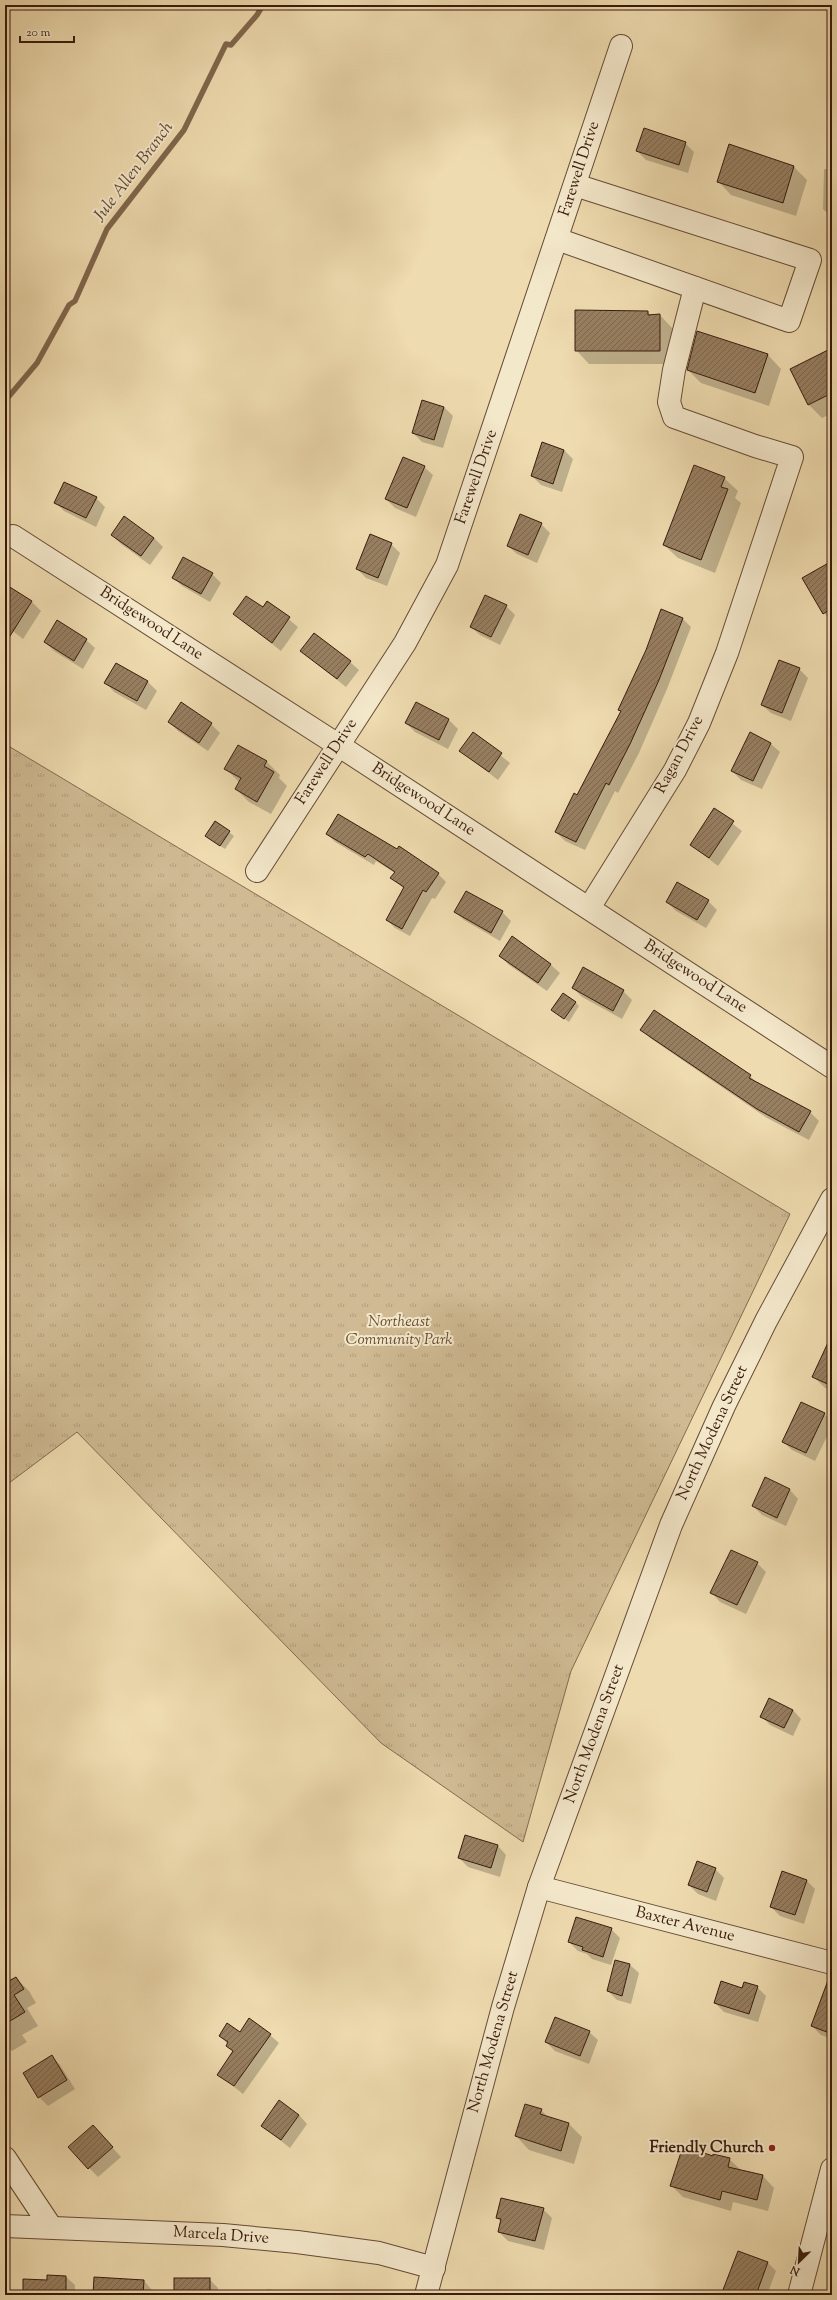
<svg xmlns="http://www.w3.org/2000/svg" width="837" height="2300" font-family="'Sorts Mill Goudy',serif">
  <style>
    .park { fill: url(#park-tufts); stroke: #846a50 }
    .shadow { fill: #0003 }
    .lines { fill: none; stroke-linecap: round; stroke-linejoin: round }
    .stream { stroke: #80674d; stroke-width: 5.5 }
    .building { fill: url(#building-hatch); stroke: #381b0c }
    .minor-casing { stroke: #664b35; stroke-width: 24 }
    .tertiary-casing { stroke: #664b35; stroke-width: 24 }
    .minor { stroke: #f4e8cb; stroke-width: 22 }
    .tertiary { stroke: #f4e8cb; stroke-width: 22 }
    .poi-dot { fill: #8f2418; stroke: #f4e8cb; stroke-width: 1.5 }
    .labels { text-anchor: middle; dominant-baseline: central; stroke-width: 4; stroke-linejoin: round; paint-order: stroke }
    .street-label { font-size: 16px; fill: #381b0c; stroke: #f4e8cb }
    .park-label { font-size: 16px; font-style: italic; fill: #654b34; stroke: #f4e8cb }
    .poi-label { font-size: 16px; font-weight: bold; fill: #381b0c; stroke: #f4e8cb; text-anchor: end }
    .water-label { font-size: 17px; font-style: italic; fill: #624732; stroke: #f4e8cb }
  </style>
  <defs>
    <pattern id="park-tufts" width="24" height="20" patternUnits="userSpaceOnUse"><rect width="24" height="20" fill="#cfba93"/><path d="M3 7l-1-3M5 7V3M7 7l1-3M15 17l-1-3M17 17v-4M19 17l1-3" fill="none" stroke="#b29f7e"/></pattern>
    <pattern id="building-hatch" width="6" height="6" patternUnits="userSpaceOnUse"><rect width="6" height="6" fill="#977f61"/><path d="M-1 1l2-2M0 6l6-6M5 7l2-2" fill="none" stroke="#7c674e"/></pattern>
  </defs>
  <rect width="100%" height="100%" fill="#eedbaf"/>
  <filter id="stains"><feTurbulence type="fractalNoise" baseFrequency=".005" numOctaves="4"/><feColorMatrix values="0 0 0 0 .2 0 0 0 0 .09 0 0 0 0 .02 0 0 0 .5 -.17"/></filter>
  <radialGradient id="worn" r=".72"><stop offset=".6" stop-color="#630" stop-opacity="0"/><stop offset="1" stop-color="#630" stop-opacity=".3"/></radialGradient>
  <!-- park -->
  <polygon class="park" points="5,744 790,1214 571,1671 523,1842 381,1743 77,1432 5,1486"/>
  <!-- shadow -->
  <g class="shadow">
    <polygon points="685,143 694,152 688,173 646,160 637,151"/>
    <polygon points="729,146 794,167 807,180 796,216 731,195 718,181"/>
    <polygon points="824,169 832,170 832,218 823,209"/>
    <polygon points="648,312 651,316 660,315 673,329 673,364 589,364 576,350"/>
    <polygon points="698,332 768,355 781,369 769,406 701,383 688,370"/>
    <polygon points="832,349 832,413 822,418 809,405 791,370"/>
    <polygon points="444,407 453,416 443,448 422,442 413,433"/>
    <polygon points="564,450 573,459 562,492 541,485 532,476"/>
    <polygon points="424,467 433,475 416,517 395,508 386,499"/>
    <polygon points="724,478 738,491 735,498 741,503 715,573 678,558 664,545"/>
    <polygon points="96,498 105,507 96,527 64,511 55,502"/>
    <polygon points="124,518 154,538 163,547 150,565 121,544 112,535"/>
    <polygon points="541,524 550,533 537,563 517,554 508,546"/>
    <polygon points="391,544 400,553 387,586 366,578 357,569"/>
    <polygon points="832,562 832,622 824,613"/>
    <polygon points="212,574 221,583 210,602 182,586 173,577"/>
    <polygon points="5,585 32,602 41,611 23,639 5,625"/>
    <polygon points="268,602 298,627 281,651 234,614 263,609"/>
    <polygon points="506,606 515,615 500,645 480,635 471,627"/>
    <polygon points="682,618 691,627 667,689 639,753 618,793 615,791 585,850 565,841 556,832"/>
    <polygon points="86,640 95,648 83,669 54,651 45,642"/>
    <polygon points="301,651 350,662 359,670 346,687"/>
    <polygon points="116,664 148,682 157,691 146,710 114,692 106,683"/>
    <polygon points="799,669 808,678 791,721 771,713 762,705"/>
    <polygon points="416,704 449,720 458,729 448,749 415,732 406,723"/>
    <polygon points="169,722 211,724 220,733 208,751 178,731"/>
    <polygon points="473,733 510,763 498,780 461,751"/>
    <polygon points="771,744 780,752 762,789 741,780 732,771"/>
    <polygon points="239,746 267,762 280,775 279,778 287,786 271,814 249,802 236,789 240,783 226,769"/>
    <polygon points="715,810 742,831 718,866 691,845"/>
    <polygon points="215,822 234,836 225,849 211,840"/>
    <polygon points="327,834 398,850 438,874 446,882 435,899 432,898 410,936 395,928 387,920 404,889 392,878 395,873 376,861 374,865 335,842"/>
    <polygon points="466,892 502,912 511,921 500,941 464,920 455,912"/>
    <polygon points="708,901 717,910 706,928 676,911 667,902"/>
    <polygon points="512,938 551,965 560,973 547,991 509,965 500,956"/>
    <polygon points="573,988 623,991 632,1000 622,1019 582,997"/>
    <polygon points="575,1002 579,1006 569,1022 552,1010"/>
    <polygon points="642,1029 750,1076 758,1084 810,1112 819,1121 809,1140 767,1118 650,1038"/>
    <polygon points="832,1338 832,1391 825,1388 813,1376"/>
    <polygon points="824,1414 832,1421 832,1426 815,1461 792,1450 783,1442"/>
    <polygon points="790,1490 798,1499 786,1526 762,1515 753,1506"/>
    <polygon points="757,1563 766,1572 746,1614 720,1602 712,1593"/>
    <polygon points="793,1710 801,1719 793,1736 770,1725 761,1716"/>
    <polygon points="498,1846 506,1855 500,1877 468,1867 459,1858"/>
    <polygon points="715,1869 724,1878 716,1901 698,1894 689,1885"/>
    <polygon points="806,1880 815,1889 804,1924 780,1916 771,1907"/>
    <polygon points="611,1929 620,1938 611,1965 592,1959 587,1954 578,1951 569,1942"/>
    <polygon points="615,1961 630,1965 639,1973 631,2004 617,2000 608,1991"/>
    <polygon points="16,1978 29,1991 36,2003 27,2008 38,2026 22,2035 27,2042 12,2051 5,2044 5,1984"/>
    <polygon points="757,1987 766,1996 758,2022 724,2012 715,2003 742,1989"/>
    <polygon points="832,1997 832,2039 821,2035 812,2026"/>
    <polygon points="589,2032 598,2040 589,2064 555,2051 546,2042"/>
    <polygon points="240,2033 270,2035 279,2043 243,2094 218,2074 234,2052 220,2035"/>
    <polygon points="51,2056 60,2065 75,2089 48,2106 39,2097 24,2074"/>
    <polygon points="541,2110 548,2117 569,2124 582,2137 574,2164 529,2150 516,2136"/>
    <polygon points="299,2115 307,2124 290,2148 262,2126"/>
    <polygon points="101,2135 121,2157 98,2177 69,2147"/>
    <polygon points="713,2157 729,2159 742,2171 763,2176 774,2188 768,2211 733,2202 731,2211 683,2197 671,2185"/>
    <polygon points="543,2209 552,2218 544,2250 508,2241 499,2232 501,2222 497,2218"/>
    <polygon points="768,2263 776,2271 767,2295 720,2295"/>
    <polygon points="48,2276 66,2277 75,2285 75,2295 24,2295 48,2281"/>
    <polygon points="209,2279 218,2288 218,2295 175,2295"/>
    <polygon points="144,2281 152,2290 152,2295 94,2295"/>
    <polygon points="267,2289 305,2295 255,2295 256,2292 266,2294"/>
    <polygon points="320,2293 330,2295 320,2295"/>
  </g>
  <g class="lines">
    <!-- stream -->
    <polyline class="stream" points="5,401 37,363 69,305 75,301 107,229 184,130 226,44 231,45 257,15 263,5"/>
  </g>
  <!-- building -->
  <g class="building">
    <polygon points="644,128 686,142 679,165 636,151"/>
    <polygon points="729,144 794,166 783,203 717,182"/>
    <polygon points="575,310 648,311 648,315 660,314 660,351 575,351"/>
    <polygon points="697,331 768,354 755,393 687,370"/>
    <polygon points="832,348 832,393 808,405 790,369"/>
    <polygon points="422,400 444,407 434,440 412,433"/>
    <polygon points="542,442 564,450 553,484 531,476"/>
    <polygon points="403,457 425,466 407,508 385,499"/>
    <polygon points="694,465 725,477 721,487 728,489 701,560 663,545"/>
    <polygon points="64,482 97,497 86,518 54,503"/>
    <polygon points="520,514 542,523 528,555 507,546"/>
    <polygon points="124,516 154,538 141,556 111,535"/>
    <polygon points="370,534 392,543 378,578 356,569"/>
    <polygon points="183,557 213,573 201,594 172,578"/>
    <polygon points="832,561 832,608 823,614 802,578"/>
    <polygon points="5,584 32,601 5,644"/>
    <polygon points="485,595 507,605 491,637 470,627"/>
    <polygon points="246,596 263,607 267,601 290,617 272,643 233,614"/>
    <polygon points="661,609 683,618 659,680 630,744 609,785 606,783 576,842 555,832 574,793 577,795 621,711 618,710 646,650"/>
    <polygon points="57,620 87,639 74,661 44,642"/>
    <polygon points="314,633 351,661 337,679 300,651"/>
    <polygon points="779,660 800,668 782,713 761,705"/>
    <polygon points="116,663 148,681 137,701 104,683"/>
    <polygon points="181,702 212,723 199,743 168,722"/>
    <polygon points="416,702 449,719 439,740 405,723"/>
    <polygon points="473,732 502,753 489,772 459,751"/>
    <polygon points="750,732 771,743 753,781 731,771"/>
    <polygon points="238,745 267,761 264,766 274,772 257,802 235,789 241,778 224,769"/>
    <polygon points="714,808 734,821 709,858 690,845"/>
    <polygon points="338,814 397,849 399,846 439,873 426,892 423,890 402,929 386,920 404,887 390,878 395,872 368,854 365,857 326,834"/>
    <polygon points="215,821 230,831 220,846 205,836"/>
    <polygon points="677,882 709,900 697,920 666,902"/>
    <polygon points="466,891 503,911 491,933 454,912"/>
    <polygon points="512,936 551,964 538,983 499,956"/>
    <polygon points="583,967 624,990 613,1011 572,988"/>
    <polygon points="563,993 576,1002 564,1019 551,1010"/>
    <polygon points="654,1010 751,1075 749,1078 811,1111 799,1132 757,1109 640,1030"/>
    <polygon points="832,1334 832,1386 812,1377"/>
    <polygon points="801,1402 825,1413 806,1453 782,1442"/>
    <polygon points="765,1477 790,1489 777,1518 752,1506"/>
    <polygon points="731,1550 758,1562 737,1605 710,1593"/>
    <polygon points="769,1698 793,1710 784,1728 760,1717"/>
    <polygon points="465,1835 498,1845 491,1868 458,1858"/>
    <polygon points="697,1861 716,1868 707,1892 688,1885"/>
    <polygon points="782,1871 807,1880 795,1915 770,1907"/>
    <polygon points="576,1917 612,1928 603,1957 582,1950 583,1947 568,1942"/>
    <polygon points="615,1960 630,1964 622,1996 607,1991"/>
    <polygon points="830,1975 832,1975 832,2034 811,2026"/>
    <polygon points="16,1977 24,1989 14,1995 25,2012 5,2024 5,1980 7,1982"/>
    <polygon points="721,1981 742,1988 744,1982 758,1986 749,2014 714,2003"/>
    <polygon points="555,2017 590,2031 580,2056 545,2042"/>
    <polygon points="249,2018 271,2034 234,2086 217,2075 233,2051 226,2046 228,2042 219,2036 227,2023 240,2032"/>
    <polygon points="52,2055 67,2080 38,2098 23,2073"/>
    <polygon points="279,2100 299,2115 281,2140 261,2126"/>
    <polygon points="525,2104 542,2109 540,2114 569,2123 561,2151 515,2136"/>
    <polygon points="93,2125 113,2147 88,2169 68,2147"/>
    <polygon points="683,2146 713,2156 713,2154 730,2158 728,2167 763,2175 757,2200 722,2191 720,2200 670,2186"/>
    <polygon points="501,2198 544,2208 535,2241 498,2232 501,2219 496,2218"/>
    <polygon points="738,2251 768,2262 756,2295 721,2295"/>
    <polygon points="47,2275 66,2276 66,2295 23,2295 23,2279 47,2280"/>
    <polygon points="94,2277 144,2280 143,2295 93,2295"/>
    <rect x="174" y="2278" width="36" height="17"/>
  </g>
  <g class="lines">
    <defs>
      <g id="minor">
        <polyline points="557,239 789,321 810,260 575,185"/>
        <polyline points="13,536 338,745 832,1067"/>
        <polyline points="257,871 405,643 447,565 621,46"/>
        <polyline points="589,908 675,770 699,723 727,653 792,457 755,446 674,417 669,402 674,370 695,288"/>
        <polyline points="539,1887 832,1963"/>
        <polyline points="5,2158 51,2227"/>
        <polyline points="5,2226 223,2235 297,2242 379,2253 434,2268"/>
        <polyline points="799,2295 832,2169"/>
      </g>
      <polyline id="tertiary" points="426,2295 503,2007 539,1887 671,1525 724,1406 766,1321 832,1199"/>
    </defs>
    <!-- minor casing -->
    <use href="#minor" class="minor-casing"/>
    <!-- tertiary casing -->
    <use href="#tertiary" class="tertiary-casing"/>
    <!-- minor -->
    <use href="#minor" class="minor"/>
    <!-- tertiary -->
    <use href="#tertiary" class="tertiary"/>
  </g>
  <!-- markers -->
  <circle class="poi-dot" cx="772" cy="2148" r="4"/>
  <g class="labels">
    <!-- street labels -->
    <g class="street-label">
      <text transform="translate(580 169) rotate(-72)">Farewell Drive</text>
      <text transform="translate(477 477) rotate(-71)">Farewell Drive</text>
      <text transform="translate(151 624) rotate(33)">Bridgewood Lane</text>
      <text transform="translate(680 755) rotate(-62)">Ragan Drive</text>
      <text transform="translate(327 762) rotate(-57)">Farewell Drive</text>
      <text transform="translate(423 800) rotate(33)">Bridgewood Lane</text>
      <text transform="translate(695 977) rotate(33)">Bridgewood Lane</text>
      <text transform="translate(713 1433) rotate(-65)">North Modena Street</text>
      <text transform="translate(595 1734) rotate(-70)">North Modena Street</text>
      <text transform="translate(685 1925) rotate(14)">Baxter Avenue</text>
      <text transform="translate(494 2042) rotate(-74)">North Modena Street</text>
      <text transform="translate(221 2236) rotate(4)">Marcela Drive</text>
    </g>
    <!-- park labels -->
    <g class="park-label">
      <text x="399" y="1322">Northeast<tspan x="399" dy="18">Community Park</tspan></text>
    </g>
    <!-- poi labels -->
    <g class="poi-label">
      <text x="764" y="2148">Friendly Church</text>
    </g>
    <!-- water labels -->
    <g class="water-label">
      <text transform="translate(134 172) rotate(-53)">Jule Allen Branch</text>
    </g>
  </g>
  <!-- margin -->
  <rect width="837" height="2300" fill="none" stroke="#eedbaf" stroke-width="20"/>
  <rect x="6" y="6" width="825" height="2288" fill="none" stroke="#381b0c" stroke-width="2"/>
  <rect x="10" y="10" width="817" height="2280" fill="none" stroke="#381b0c"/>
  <!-- north arrow -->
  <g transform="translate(799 2262) rotate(204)" stroke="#f4e8cb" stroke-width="3" paint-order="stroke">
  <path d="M0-3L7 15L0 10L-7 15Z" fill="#381b0c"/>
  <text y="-6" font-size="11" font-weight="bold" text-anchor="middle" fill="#381b0c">N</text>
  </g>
  <!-- scale -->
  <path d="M20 36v6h54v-6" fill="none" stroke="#381b0c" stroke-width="2"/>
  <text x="26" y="36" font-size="12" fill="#381b0c" stroke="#f4e8cb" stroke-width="3" paint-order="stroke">20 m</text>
  <rect width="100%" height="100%" filter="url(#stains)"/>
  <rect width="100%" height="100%" fill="url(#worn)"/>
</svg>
